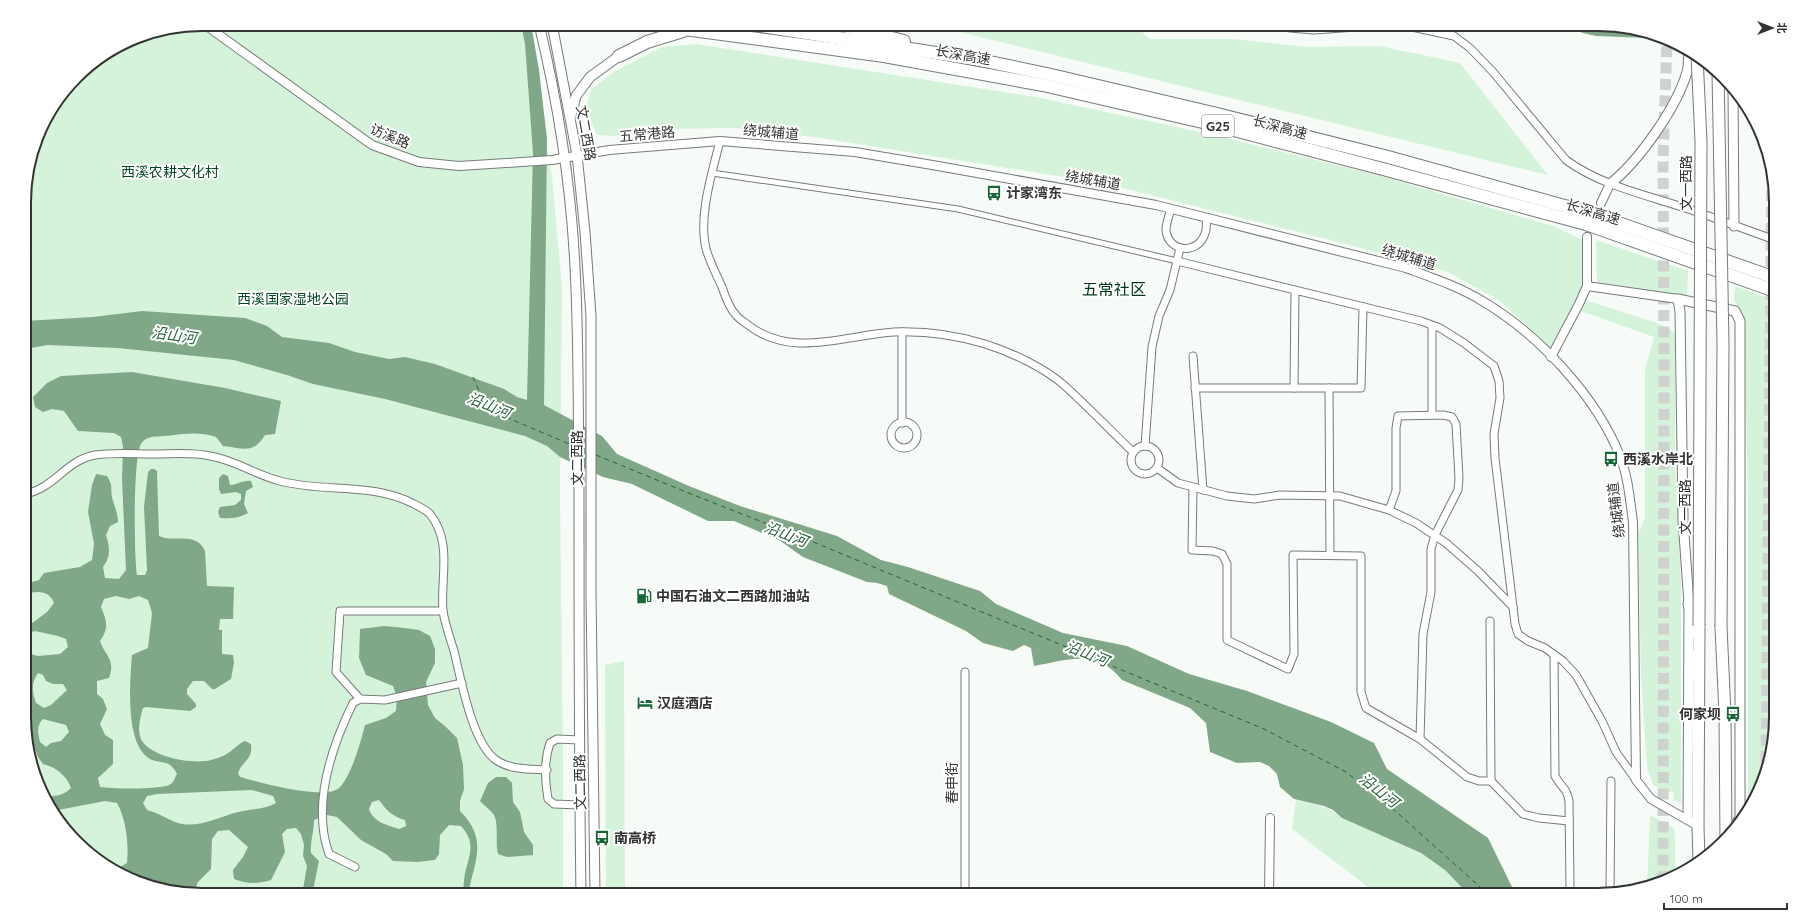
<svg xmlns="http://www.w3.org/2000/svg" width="1800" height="919" font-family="Quicksand,'Noto Sans SC',sans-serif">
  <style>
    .green { fill: #d4f3da }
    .water { fill: #80a788; fill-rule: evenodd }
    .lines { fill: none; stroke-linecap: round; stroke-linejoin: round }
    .ferry { stroke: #266239; stroke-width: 1; stroke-dasharray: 5 4; stroke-linecap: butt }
    .tertiary-tunnel { stroke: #cfd3d0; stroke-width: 8; stroke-dasharray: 8 4; stroke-linecap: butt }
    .trunk-tunnel { stroke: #cfd3d0; stroke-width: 11; stroke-dasharray: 11 5.5; stroke-linecap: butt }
    .pedestrian-casing { stroke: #777b78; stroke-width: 7 }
    .minor-casing { stroke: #777b78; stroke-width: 9 }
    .tertiary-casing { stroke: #777b78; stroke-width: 10 }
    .secondary-casing { stroke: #777b78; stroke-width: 11 }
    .primary-casing { stroke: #777b78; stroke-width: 13 }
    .motorway-casing { stroke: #777b78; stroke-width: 14 }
    .pedestrian { stroke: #fff; stroke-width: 5 }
    .minor { stroke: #fff; stroke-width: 7 }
    .tertiary { stroke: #fff; stroke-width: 8 }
    .secondary { stroke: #fff; stroke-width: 9 }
    .primary { stroke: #fff; stroke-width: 11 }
    .motorway { stroke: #fff; stroke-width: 12 }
    .primary-bridge-casing { stroke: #777b78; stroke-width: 13; stroke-linecap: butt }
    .primary-bridge { stroke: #fff; stroke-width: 11 }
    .labels { text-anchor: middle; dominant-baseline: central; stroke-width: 4; stroke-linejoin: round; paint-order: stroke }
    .shield { fill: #fff; stroke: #707070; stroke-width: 1 }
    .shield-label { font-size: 13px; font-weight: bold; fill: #323332 }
    .street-label { font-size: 14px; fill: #323332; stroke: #fff }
    .park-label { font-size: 14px; fill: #044821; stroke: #fff }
    .poi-label { font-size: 14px; font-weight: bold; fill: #323332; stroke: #fff; text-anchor: start }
    .water-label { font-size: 15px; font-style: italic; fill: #266239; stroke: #fff }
    .quarter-label { font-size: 16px; fill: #003716; stroke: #fff }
    .rim { fill: none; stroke: #323332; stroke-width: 2 }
  </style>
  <rect width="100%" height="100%" fill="#f6fbf7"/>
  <!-- green -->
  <g class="green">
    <polygon points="202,24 525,24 552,177 562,287 560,492 563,760 563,895 202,895 123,876 61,825 37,785 26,740 24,191 43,123 85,68 134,37"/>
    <polygon points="927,24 1051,24 1061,28 1072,24 1133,24 1150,39 1234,39 1306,47 1380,46 1460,63 1548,175"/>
    <polygon points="696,44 1036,97 1214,135 1377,175 1553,226 1585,241 1583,285 1557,342 1550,347 1500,301 1448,272 1350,245 1107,184 821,138 736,128 660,129 615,136 597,135 586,109 591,89 614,72 661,47"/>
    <polygon points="1596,240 1688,271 1687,296 1597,282"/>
    <polygon points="1735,286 1775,301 1775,428 1772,497 1771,739 1757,796 1748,808 1748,497 1744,317 1734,300"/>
    <polygon points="1588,301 1651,321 1669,328 1675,335 1675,468 1681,580 1681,803 1674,800 1673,792 1666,792 1653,785 1647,767 1641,677 1638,534 1645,518 1645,370 1654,337 1581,311"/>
    <polygon points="624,661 625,895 606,895 605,665"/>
    <path d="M1296 800C1313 804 1328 806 1342 818L1421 853 1445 870 1468 895H1379L1292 829Z"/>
    <polygon points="1650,815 1674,828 1675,841 1675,876 1655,886 1647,887"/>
  </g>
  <!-- water -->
  <g class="water">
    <path d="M521 24H531L539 70 547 139 544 405 602 436 617 454 689 486 740 506 837 536 881 560 908 567 980 591 996 604 1063 633 1127 646 1189 674 1247 691 1331 722 1374 743 1387 769 1488 838 1516 895H1469L1445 870 1421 853 1342 818 1333 810 1324 806 1294 799 1280 787 1277 774 1269 766 1260 762 1237 763 1210 752 1206 723 1190 708 1122 680C1097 648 1067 660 1034 666L1031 648 1024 645 1013 651 983 643 966 631 889 594 887 586 877 583 867 582 803 557 779 540 734 521H708L632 484 603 477 560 457 547 446 525 436 385 399 313 384 287 375 234 360 118 348 48 345 25 349V321L93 317 142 311 245 318 267 326 282 337 329 343 355 352 389 359 405 357 435 364 504 389 517 397 527 400 533 153 525 44Z"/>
    <polygon points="1562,24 1598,24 1677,43 1681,46 1647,38 1596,36 1583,33"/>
    <path d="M132 372 225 388 281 401 275 434 265 435C253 455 243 448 223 446L216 437C198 431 184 434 165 436 156 437 147 435 141 444 133 458 134 556 137 575H145L147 570 144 507 148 472 151 469H154L157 471 159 536C174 543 196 531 205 551L207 586 234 587 233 619H220L219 630H222V654L233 655 234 663 231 679 215 689H212L204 681H193L187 689V694L196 704V707L190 711 146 707 143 708C140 718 137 729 141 739 149 757 194 765 211 760 215 759 221 757 225 755 233 751 237 744 245 741L251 744C253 760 242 761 238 773L240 777C258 782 325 801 339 788 351 777 361 741 365 725L386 718 396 711 397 697 393 686 366 675 359 658 360 629 384 626 405 628 419 630 430 636 435 649V663L426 682 428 705 435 718 445 726 457 738 463 765 464 789 460 801V811C489 840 474 861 468 895H463C463 888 464 880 465 873 470 853 476 843 461 826L449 825 440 835 439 854 435 860 417 862 393 861 386 854 361 840 337 817 327 815 314 820C314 832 310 842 311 853L319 861 312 895H302L307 866 303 856 304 845 301 834 296 828 287 829 282 834 285 852 271 880C258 884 247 884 234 879L233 870 243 857 248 847 229 830 218 831 212 839 211 869 198 882 194 892 193 893 123 876 115 870 127 863C129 844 126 819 117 803L105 801 53 811 44 795C54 797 63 796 71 788 67 776 56 767 43 764L38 757 26 723 25 623 31 624 47 612 54 603C49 590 37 591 25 594V584L39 580 44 573 80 567 92 560 94 544 88 512 92 485 96 474 107 476C114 488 110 486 112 497 114 506 118 513 118 522L110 526 106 535C110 548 111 556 103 567L105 578 119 579 126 570 122 479 123 447 121 437 114 433 78 431 64 411 52 409 43 412 35 407 33 397 47 383 61 376ZM116 596 129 599 139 596 148 600 152 613 148 648 132 655C130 680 125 739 147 757 159 766 169 757 177 774 175 777 174 782 171 784 161 790 112 789 100 787L98 778 113 764V740L105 735 100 724 107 709 103 699 97 694V681L109 678C116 659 105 656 100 641 109 628 107 621 101 607L104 599ZM35 631 58 636 66 639 68 647 60 654 38 656 30 654 27 643 28 633ZM38 673 43 675 46 681 53 684H63L67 690 51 705 44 708 36 703C32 691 31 683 38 673ZM43 719 66 725 69 732 61 741 51 743 46 747 40 742C38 733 36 726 43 719ZM252 790 273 796 276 803C263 810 248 809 234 813 218 818 199 827 182 824 171 822 160 813 147 810L143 803 147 796 157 794ZM379 800C386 810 393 817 405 820L406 826 399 829C387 825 373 822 369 809L372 802Z"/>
    <path d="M223 474 228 476 230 485C238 485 242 480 251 481L253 487 246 491 244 504 248 513C239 518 230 519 220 518L218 512 220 507 235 505 241 500V494L236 492 221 494 219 489V478Z"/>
    <path d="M496 777H506L512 783 513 802 520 812 524 832 533 845V855L507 857 498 854C495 843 499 825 494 815 491 810 484 806 480 801L488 783Z"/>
  </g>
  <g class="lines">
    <!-- ferry -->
    <g class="ferry">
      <polyline points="473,377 481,395 494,412 574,446"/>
      <polyline points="596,455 691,494 806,539 1264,729 1346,772 1392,808 1489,895"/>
    </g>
    <!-- tertiary-tunnel -->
    <polyline class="tertiary-tunnel" points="1587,237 1601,203"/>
    <!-- trunk-tunnel -->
    <g class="trunk-tunnel">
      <polyline points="1766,762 1772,173"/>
      <polyline points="1663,882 1664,360 1663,160 1667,40"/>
    </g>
    <defs>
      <polyline id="pedestrian" points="712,173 958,209 1177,261"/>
      <g id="minor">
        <path d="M1277 24 1290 28 1314 30 1398 24 1454 36 1470 48 1493 72 1566 160C1600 185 1643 194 1682 207 1713 217 1744 229 1775 240"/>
        <path d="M720 141C712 173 697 220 707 252 711 264 717 276 722 287 725 296 730 309 736 315 739 319 744 322 748 325 792 359 845 335 894 332 924 331 956 335 985 344 1011 352 1045 368 1065 386 1088 407 1110 430 1133 452"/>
        <path d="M1171 209C1169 216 1166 223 1166 230 1168 253 1199 255 1205 233 1207 229 1206 223 1207 218"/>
        <polyline points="1177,261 1421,321 1440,328 1464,343 1494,366 1499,381 1500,398 1494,434 1495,458 1513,607"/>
        <polyline points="1432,326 1432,415"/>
        <polyline points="1193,356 1203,490"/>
        <polyline points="1195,388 1361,388 1363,307"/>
        <polyline points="1294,388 1295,291"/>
        <polyline points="1329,388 1330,555"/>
        <circle cx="904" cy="435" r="13"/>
        <polyline points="902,423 902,332"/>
        <circle cx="1145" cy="460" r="14"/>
        <polyline points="1145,446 1152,347 1159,316 1170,290 1180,248"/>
        <polyline points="1157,468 1178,483 1227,496 1254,499 1280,495 1340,496 1389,510 1416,523 1446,543 1478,571 1513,607 1515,624 1518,634 1528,641 1545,648 1563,661 1576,675 1602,721 1616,752 1636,780"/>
        <polyline points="1193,488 1192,550 1213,551 1222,554 1227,564 1227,640 1288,669 1294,654 1293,555 1361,556 1361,692 1366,708 1420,739 1467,777 1479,781 1491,781 1523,814 1539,818 1569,821"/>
        <path d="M25 494C55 488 66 460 95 455 115 452 135 454 155 454 173 454 192 452 210 456 235 460 256 475 280 481 325 493 373 482 414 504 420 507 426 510 430 514 453 543 440 578 443 611 445 624 450 638 454 651 461 679 472 743 496 760 510 770 531 769 547 770"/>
        <polyline points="1389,510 1396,491 1396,428 1398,416 1443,415 1452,417 1456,424 1459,478 1458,490 1435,535 1431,549 1431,592 1423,634 1420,739"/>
        <polyline points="1490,621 1491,781"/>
        <path d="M1554 655 1555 776C1561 787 1567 788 1569 801L1570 888 1573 895"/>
        <polyline points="965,672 965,895"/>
        <polyline points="360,699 336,672 340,611 443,611"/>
        <path d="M579 805 554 804 548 799C545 782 544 760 550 743L557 739 580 740"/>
        <path d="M355 867 329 854C312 806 331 748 353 703L360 699 385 700 462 683"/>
        <polyline points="1610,894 1611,781"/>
      </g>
      <g id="tertiary">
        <path d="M204 24 372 145 419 162 459 166 522 162 552 160 609 150 720 141 855 152 938 166 1156 205 1406 268C1433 278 1460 287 1484 302 1539 335 1596 396 1620 456 1628 476 1630 500 1633 522L1636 780 1651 799 1698 826"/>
        <polyline points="1601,203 1610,184"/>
        <polyline points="1587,286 1678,299"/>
        <polyline points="1551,357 1579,304 1587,286 1587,237"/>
        <polyline points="1269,895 1270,818"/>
      </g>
      <g id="secondary">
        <path d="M539 24C558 103 571 186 575 267 579 341 578 416 579 491 579 626 579 760 581 895"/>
        <polyline points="552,24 577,155 585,232 591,316 591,593 595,895"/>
        <polyline points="1733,89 1734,226"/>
        <polyline points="571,116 576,96 590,77 619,56"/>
        <path d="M1610 184C1639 161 1677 107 1687 72 1689 66 1688 58 1689 51"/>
        <polyline points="1688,819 1689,604 1683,520 1680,312 1678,299 1735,311 1740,321 1740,818 1726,837"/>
      </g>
      <g id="primary">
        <polyline points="1689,604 1697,634"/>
        <polyline points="1699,626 1698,826 1699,863"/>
        <polyline points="1721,627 1725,714 1726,839"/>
        <polyline points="1690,677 1695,656"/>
      </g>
      <g id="motorway">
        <polyline points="647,24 884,56 1043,85 1211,124 1383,169 1586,224 1775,291"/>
        <polyline points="748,24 975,59 1047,74 1213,113 1388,157 1590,213 1775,278"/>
        <polyline points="835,24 904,41"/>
        <polyline points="619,56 647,42 683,31"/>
      </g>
    </defs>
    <!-- pedestrian casing -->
    <use href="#pedestrian" class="pedestrian-casing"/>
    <!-- minor casing -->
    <use href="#minor" class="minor-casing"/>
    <!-- tertiary casing -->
    <use href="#tertiary" class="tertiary-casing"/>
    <!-- secondary casing -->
    <use href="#secondary" class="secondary-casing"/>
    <!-- primary casing -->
    <use href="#primary" class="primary-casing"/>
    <!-- motorway casing -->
    <use href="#motorway" class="motorway-casing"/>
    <!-- pedestrian -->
    <use href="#pedestrian" class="pedestrian"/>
    <!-- minor -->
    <use href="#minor" class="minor"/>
    <!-- tertiary -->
    <use href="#tertiary" class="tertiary"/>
    <!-- secondary -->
    <use href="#secondary" class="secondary"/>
    <!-- primary -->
    <use href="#primary" class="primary"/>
    <!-- motorway -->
    <use href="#motorway" class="motorway"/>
    <defs>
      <g id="primary-bridge">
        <polyline points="1697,56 1701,141 1699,626"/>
        <polyline points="1718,72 1723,344 1721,627"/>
      </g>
    </defs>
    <!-- primary-bridge casing -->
    <use href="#primary-bridge" class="primary-bridge-casing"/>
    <!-- primary-bridge -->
    <use href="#primary-bridge" class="primary-bridge"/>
  </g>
  <!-- icons -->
  <defs>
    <symbol id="bus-bare" viewBox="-9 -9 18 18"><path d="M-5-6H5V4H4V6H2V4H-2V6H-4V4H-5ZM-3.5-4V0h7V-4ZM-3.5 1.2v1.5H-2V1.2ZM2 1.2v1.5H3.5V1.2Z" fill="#196736" stroke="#fff" stroke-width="2.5" paint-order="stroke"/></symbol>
    <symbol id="fuel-bare" viewBox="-9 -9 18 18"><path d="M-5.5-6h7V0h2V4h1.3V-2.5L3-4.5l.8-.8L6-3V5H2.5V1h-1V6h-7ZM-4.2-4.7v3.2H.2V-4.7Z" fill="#196736" stroke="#fff" stroke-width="2.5" paint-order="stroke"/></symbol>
    <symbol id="hotel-bare" viewBox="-9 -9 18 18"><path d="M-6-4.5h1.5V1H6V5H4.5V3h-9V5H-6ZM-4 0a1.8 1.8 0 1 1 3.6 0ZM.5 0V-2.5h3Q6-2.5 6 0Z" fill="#196736" stroke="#fff" stroke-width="2.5" paint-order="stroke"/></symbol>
  </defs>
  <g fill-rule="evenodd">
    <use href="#bus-bare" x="983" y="182" width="22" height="22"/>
    <use href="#bus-bare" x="1600" y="448" width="22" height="22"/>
    <use href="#fuel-bare" x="633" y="585" width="22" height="22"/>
    <use href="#hotel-bare" x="634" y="692" width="22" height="22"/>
    <use href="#bus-bare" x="1722" y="703" width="22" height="22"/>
    <use href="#bus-bare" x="591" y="827" width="22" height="22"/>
  </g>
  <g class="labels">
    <!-- shield labels -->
    <rect class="shield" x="1202" y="115" width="32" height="22" rx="3"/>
    <g class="shield-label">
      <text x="1218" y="126">G25</text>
    </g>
    <!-- street labels -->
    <g class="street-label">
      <text transform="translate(963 55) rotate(10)">长深高速</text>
      <text transform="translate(1280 127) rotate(15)">长深高速</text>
      <text transform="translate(771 132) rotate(5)">绕城辅道</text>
      <text transform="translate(586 133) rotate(80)">文二西路</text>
      <text transform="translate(647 134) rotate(-5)">五常港路</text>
      <text transform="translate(390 136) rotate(23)">访溪路</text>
      <text transform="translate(1093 180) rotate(10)">绕城辅道</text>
      <text transform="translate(1686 183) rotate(-90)">文一西路</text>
      <text transform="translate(1593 212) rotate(17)">长深高速</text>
      <text transform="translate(1409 257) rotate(17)">绕城辅道</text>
      <text transform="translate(577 458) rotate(-90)">文二西路</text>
      <text transform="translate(1685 507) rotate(-90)">文一西路</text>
      <text transform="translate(1616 510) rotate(-97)">绕城辅道</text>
      <text transform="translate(580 782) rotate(-91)">文二西路</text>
      <text transform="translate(952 783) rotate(-90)">春申街</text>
    </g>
    <!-- park labels -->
    <g class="park-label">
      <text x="170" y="172">西溪农耕文化村</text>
      <text x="293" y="299">西溪国家湿地公园</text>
    </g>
    <!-- poi labels -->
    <g class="poi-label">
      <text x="1006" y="193">计家湾东</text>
      <text x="1623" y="459">西溪水岸北</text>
      <text x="656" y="596">中国石油文二西路加油站</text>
      <text x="657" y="703">汉庭酒店</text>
      <text x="1721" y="714" text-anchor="end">何家坝</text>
      <text x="614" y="838">南高桥</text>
    </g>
    <!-- water labels -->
    <g class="water-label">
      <text transform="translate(174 335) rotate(8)">沿山河</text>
      <text transform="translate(489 405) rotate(22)">沿山河</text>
      <text transform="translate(786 534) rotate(21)">沿山河</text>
      <text transform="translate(1087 653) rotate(22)">沿山河</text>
      <text transform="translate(1379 790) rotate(38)">沿山河</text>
    </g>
    <!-- quarter labels -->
    <g class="quarter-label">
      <text x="1114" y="289">五常社区</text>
    </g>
  </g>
  <!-- crop -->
  <path d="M0 0H1800V919H0ZM202 31H1598A171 171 0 0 1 1769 202V717A171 171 0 0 1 1598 888H202A171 171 0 0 1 31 717V202A171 171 0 0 1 202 31Z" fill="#fff" fill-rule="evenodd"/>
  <path class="rim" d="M202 31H1598A171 171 0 0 1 1769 202V717A171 171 0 0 1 1598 888H202A171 171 0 0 1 31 717V202A171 171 0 0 1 202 31Z"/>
  <!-- north arrow -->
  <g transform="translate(1772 28) rotate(90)" stroke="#ffffff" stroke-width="3" paint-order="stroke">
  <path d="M0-3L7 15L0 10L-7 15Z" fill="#323332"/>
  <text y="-6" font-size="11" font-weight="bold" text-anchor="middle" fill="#323332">北</text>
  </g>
  <!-- scale -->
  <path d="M1664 903v6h123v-6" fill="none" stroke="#323332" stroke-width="2"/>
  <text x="1670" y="903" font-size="12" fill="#323332" stroke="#ffffff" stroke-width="3" paint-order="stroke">100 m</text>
</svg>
